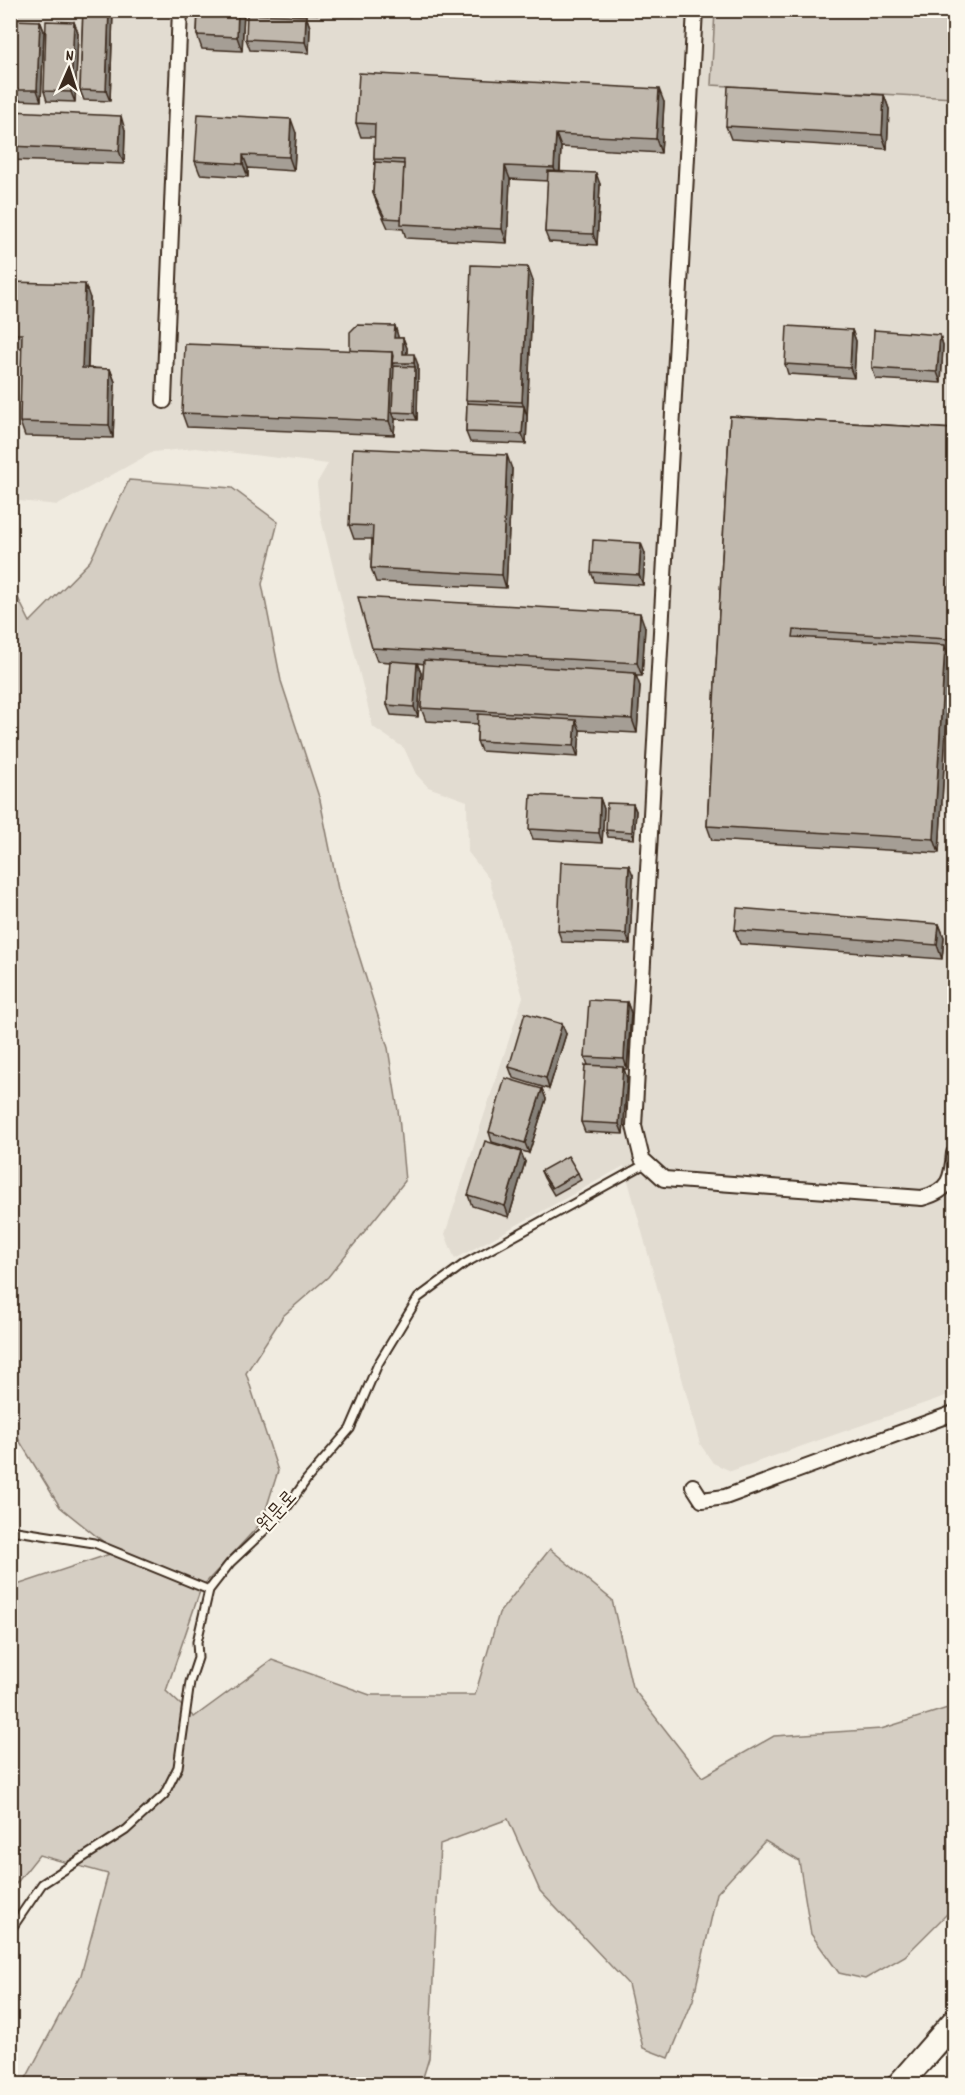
<svg xmlns="http://www.w3.org/2000/svg" width="965" height="2095" font-family="Dekko,'Poor Story',sans-serif">
  <style>
    .built { fill: #e2dcd1 }
    .green { fill: #d5cec3; stroke: #887c70; stroke-width: 1.5 }
    .lines { fill: none; stroke-linecap: round; stroke-linejoin: round }
    .lane-casing { stroke: #3b2a1e; stroke-width: 11 }
    .street-casing { stroke: #3b2a1e; stroke-width: 18 }
    .highway-casing { stroke: #3b2a1e; stroke-width: 28 }
    .lane { stroke: #fbf7ec; stroke-width: 7 }
    .street { stroke: #fbf7ec; stroke-width: 14 }
    .highway { stroke: #fbf7ec; stroke-width: 24 }
    .wall { fill: #a59e95; stroke: #3b2a1e; stroke-width: 1.5 }
    .shaded-wall { fill: #868179; stroke: #3b2a1e; stroke-width: 1.5 }
    .building { fill: #c0b8ad; stroke: #3b2a1e; stroke-width: 1.5 }
    .labels { text-anchor: middle; dominant-baseline: central; stroke-width: 4.5; stroke-linejoin: round; paint-order: stroke }
    .street-label { font-size: 20px; fill: #3b2a1e; stroke: #fbf7ec }
  </style>
  <rect width="100%" height="100%" fill="#f0ebe0"/>
  <filter id="ink" filterUnits="userSpaceOnUse"><feTurbulence type="fractalNoise" baseFrequency=".0167" numOctaves="2"/><feDisplacementMap in="SourceGraphic" scale="12" xChannelSelector="R" yChannelSelector="G"/><feConvolveMatrix kernelMatrix="1 2 1 2 8 2 1 2 1" color-interpolation-filters="sRGB"/></filter>
  <g filter="url(#ink)">
    <!-- built -->
    <polygon class="built" points="11,11 954,11 954,1393 731,1471 713,1463 700,1444 624,1166 455,1259 445,1234 523,997 489,879 468,852 467,801 428,787 416,774 404,748 373,727 320,515 317,483 328,464 195,448 153,452 58,505 19,501 11,497"/>
    <!-- green -->
    <g class="green">
      <polygon points="715,11 954,11 954,98 711,85"/>
      <polygon points="129,480 232,488 278,522 262,584 281,681 320,800 338,889 388,1048 399,1117 405,1181 328,1277 283,1316 246,1373 278,1471 262,1522 201,1588 166,1691 194,1717 272,1660 370,1695 475,1695 499,1613 550,1549 612,1600 632,1687 702,1777 774,1736 881,1729 954,1706 954,1907 905,1956 865,1979 839,1973 811,1934 799,1861 765,1841 717,1893 693,2000 669,2058 643,2048 628,1984 540,1891 508,1819 440,1844 429,2058 421,2084 23,2084 81,1975 108,1874 39,1855 11,1890 11,1587 116,1552 60,1507 11,1427 10,582 30,622 90,561"/>
    </g>
    <g class="lines">
      <defs>
        <g id="lane">
          <polyline points="10,1530 94,1543 209,1590"/>
          <polyline points="10,1931 42,1884 126,1830 164,1795 178,1767 190,1682 198,1658 197,1642 209,1590 230,1563 283,1513 307,1479 350,1429 378,1364 418,1298 464,1264 647,1163"/>
        </g>
        <g id="street">
          <path d="M695 10 634 1126 642 1159 664 1179 922 1198C950 1191 952 1178 954 1153"/>
          <polyline points="164,401 180,10"/>
          <polyline points="693,1486 702,1500 725,1497 954,1413"/>
        </g>
        <g id="highway">
          <polyline points="900,2084 954,2022"/>
          <polyline points="934,2084 954,2063"/>
        </g>
      </defs>
      <!-- lane casing -->
      <use href="#lane" class="lane-casing"/>
      <!-- street casing -->
      <use href="#street" class="street-casing"/>
      <!-- highway casing -->
      <use href="#highway" class="highway-casing"/>
      <!-- lane -->
      <use href="#lane" class="lane"/>
      <!-- street -->
      <use href="#street" class="street"/>
      <!-- highway -->
      <use href="#highway" class="highway"/>
    </g>
    <!-- wall -->
    <g class="wall">
      <polygon points="83,10 113,10 110,101 84,100 80,90"/>
      <polygon points="198,10 356,10 355,16 244,11 242,51 202,49 197,35"/>
      <polygon points="306,16 310,27 309,53 250,50 246,39"/>
      <polygon points="40,21 44,31 41,101 14,100 10,91 10,71"/>
      <polygon points="74,22 78,33 75,102 47,101 44,91"/>
      <polygon points="884,95 889,109 887,149 731,139 726,126"/>
      <polygon points="664,102 661,153 561,147 560,172 600,184 597,245 549,242 545,232 548,181 510,179 507,243 406,238 403,229 388,228 377,204 373,193 375,162 374,159 375,137 361,137 356,123"/>
      <polygon points="10,111 125,130 124,164 10,160"/>
      <polygon points="296,133 294,171 248,168 248,177 200,174 195,161"/>
      <polygon points="533,281 526,444 470,442 466,432 467,403 466,400"/>
      <polygon points="10,282 90,298 88,368 110,369 115,382 113,438 25,436 20,422 22,348 10,348"/>
      <polygon points="395,326 398,338 403,338 407,348 407,354 418,365 417,420 395,419 394,435 187,427 182,413 350,351"/>
      <polygon points="852,330 856,341 854,378 788,374 785,364"/>
      <polygon points="940,335 943,345 941,383 876,379 872,368"/>
      <polygon points="730,416 954,429 953,652 948,652 950,659 939,853 712,840 707,826"/>
      <polygon points="512,469 506,588 376,582 371,568 372,539 354,539 349,525"/>
      <polygon points="645,553 643,585 595,582 591,572"/>
      <polygon points="645,627 642,676 636,676 640,686 637,733 580,730 578,757 481,751 477,741 478,724 426,721 421,708 424,664 417,663 421,673 418,717 391,715 387,705 390,662 377,661 372,648"/>
      <polygon points="600,798 604,809 602,843 533,839 529,829"/>
      <polygon points="633,804 636,811 634,839 608,837 606,830"/>
      <polygon points="633,875 630,944 562,942 558,931"/>
      <polygon points="939,924 944,937 942,959 740,944 735,930"/>
      <polygon points="627,1002 631,1013 627,1069 624,1069 627,1078 623,1134 585,1132 581,1122 588,1065 585,1057"/>
      <polygon points="566,1034 549,1089 513,1078 509,1067"/>
      <polygon points="542,1089 546,1099 529,1153 492,1142 489,1132"/>
      <polygon points="525,1162 509,1217 472,1206 468,1195"/>
      <polygon points="541,1171 578,1173 581,1180 554,1195 544,1178"/>
    </g>
    <!-- shaded-wall -->
    <g class="shaded-wall">
      <polygon points="109,10 113,10 110,101 106,91"/>
      <polygon points="238,10 244,10 242,51 237,37"/>
      <polygon points="306,16 310,27 309,53 305,42"/>
      <polygon points="40,21 44,31 41,101 37,90"/>
      <polygon points="74,22 78,33 75,102 71,92"/>
      <polygon points="659,89 664,102 661,153 656,139"/>
      <polygon points="884,95 889,109 887,149 882,135"/>
      <polygon points="121,116 125,130 124,164 119,151"/>
      <polygon points="291,119 296,133 294,171 289,157"/>
      <polygon points="556,134 561,147 559,182 554,168"/>
      <polygon points="243,155 248,168 248,177 243,164"/>
      <polygon points="505,166 510,179 507,243 502,229"/>
      <polygon points="596,173 600,184 597,245 593,234"/>
      <polygon points="528,267 533,281 527,416 522,402"/>
      <polygon points="85,284 90,298 87,382 82,368"/>
      <polygon points="395,326 398,336 398,348 394,338"/>
      <polygon points="852,330 856,341 854,378 850,368"/>
      <polygon points="940,335 943,345 941,383 937,372"/>
      <polygon points="403,338 407,348 406,364 403,354"/>
      <polygon points="392,352 395,363 392,363 396,373 392,412 395,419 394,435 389,421"/>
      <polygon points="414,354 418,365 417,420 414,413 415,367 414,363"/>
      <polygon points="110,369 115,382 113,438 109,425"/>
      <polygon points="524,406 527,416 526,444 522,434"/>
      <polygon points="507,455 512,469 506,588 502,575"/>
      <polygon points="954,521 954,622 953,652 948,639"/>
      <polygon points="641,543 645,553 643,585 639,575"/>
      <polygon points="640,613 645,627 642,676 637,663"/>
      <polygon points="945,645 950,659 939,853 934,839"/>
      <polygon points="417,663 421,673 418,717 414,707"/>
      <polygon points="635,673 640,686 637,733 632,719"/>
      <polygon points="576,720 580,730 578,757 574,746"/>
      <polygon points="600,798 604,809 602,843 599,833"/>
      <polygon points="633,804 636,811 634,839 632,832"/>
      <polygon points="629,865 633,875 630,944 626,934"/>
      <polygon points="939,924 944,937 942,959 937,945"/>
      <polygon points="627,1002 631,1013 627,1069 624,1059"/>
      <polygon points="562,1024 566,1034 549,1089 546,1078"/>
      <polygon points="623,1067 627,1078 623,1134 619,1124"/>
      <polygon points="542,1089 546,1099 529,1153 525,1143"/>
      <polygon points="521,1152 525,1162 509,1217 505,1206"/>
    </g>
    <!-- building -->
    <g class="building">
      <polygon points="83,10 109,10 106,91 80,90"/>
      <polygon points="198,10 238,10 237,37 197,35"/>
      <polygon points="247,14 306,16 305,42 246,39"/>
      <polygon points="12,20 40,21 37,90 10,90"/>
      <polygon points="46,21 74,22 71,92 44,91"/>
      <polygon points="359,73 659,89 656,139 556,134 554,168 505,166 502,229 401,224 404,160 374,159 375,124 356,123"/>
      <polygon points="728,86 884,95 882,135 726,126"/>
      <polygon points="10,111 121,116 119,151 10,146"/>
      <polygon points="198,114 291,119 289,157 243,155 243,164 195,161"/>
      <polygon points="375,162 404,164 401,219 385,218 373,193"/>
      <polygon points="548,171 596,173 593,234 545,232"/>
      <polygon points="471,265 528,267 522,402 466,400"/>
      <polygon points="10,282 85,284 82,368 110,369 109,425 20,422 22,334 10,334"/>
      <polygon points="357,325 395,326 394,338 403,338 403,354 414,354 414,363 392,363 393,356 392,352 350,351 350,332"/>
      <polygon points="787,326 852,330 850,368 785,364"/>
      <polygon points="874,330 940,335 937,372 872,368"/>
      <polygon points="185,344 392,352 389,421 182,413"/>
      <polygon points="394,366 415,367 414,413 392,412"/>
      <polygon points="467,403 524,406 522,434 466,432"/>
      <polygon points="730,416 954,429 954,521 948,639 794,630 793,637 945,645 934,839 707,826"/>
      <polygon points="353,448 507,455 502,575 371,568 373,526 349,525"/>
      <polygon points="593,540 641,543 639,575 591,572"/>
      <polygon points="358,597 640,613 637,663 372,648"/>
      <polygon points="424,660 635,673 632,719 421,708"/>
      <polygon points="390,661 417,663 414,707 387,705"/>
      <polygon points="478,714 576,720 574,746 477,741"/>
      <polygon points="531,795 600,798 599,833 529,829"/>
      <polygon points="607,803 633,804 632,832 606,830"/>
      <polygon points="561,862 629,865 626,934 558,931"/>
      <polygon points="737,908 939,924 937,945 735,930"/>
      <polygon points="589,1000 627,1002 624,1059 585,1057"/>
      <polygon points="525,1013 562,1024 546,1078 509,1067"/>
      <polygon points="585,1065 623,1067 619,1124 581,1122"/>
      <polygon points="505,1078 542,1089 525,1143 489,1132"/>
      <polygon points="485,1141 521,1152 505,1206 468,1195"/>
      <polygon points="568,1156 578,1173 552,1188 541,1171"/>
    </g>
  </g>
  <g class="labels">
    <!-- street labels -->
    <g class="street-label">
      <text transform="translate(278 1512) rotate(-48)">원문로</text>
    </g>
  </g>
  <!-- margin -->
  <rect width="965" height="2095" fill="none" stroke="#fbf7ec" stroke-width="36"/>
  <rect x="18" y="18" width="929" height="2059" fill="none" stroke="#3b2a1e" stroke-width="2" filter="url(#ink)"/>
  <!-- north arrow -->
  <g transform="translate(69 69) rotate(3)" stroke="#fbf7ec" stroke-width="4.5" paint-order="stroke">
  <path d="M0-4.5L10 22L0 15L-10 22Z" fill="#3b2a1e"/>
  <text y="-9" font-size="16" font-weight="bold" text-anchor="middle" fill="#3b2a1e">N</text>
  </g>
</svg>
